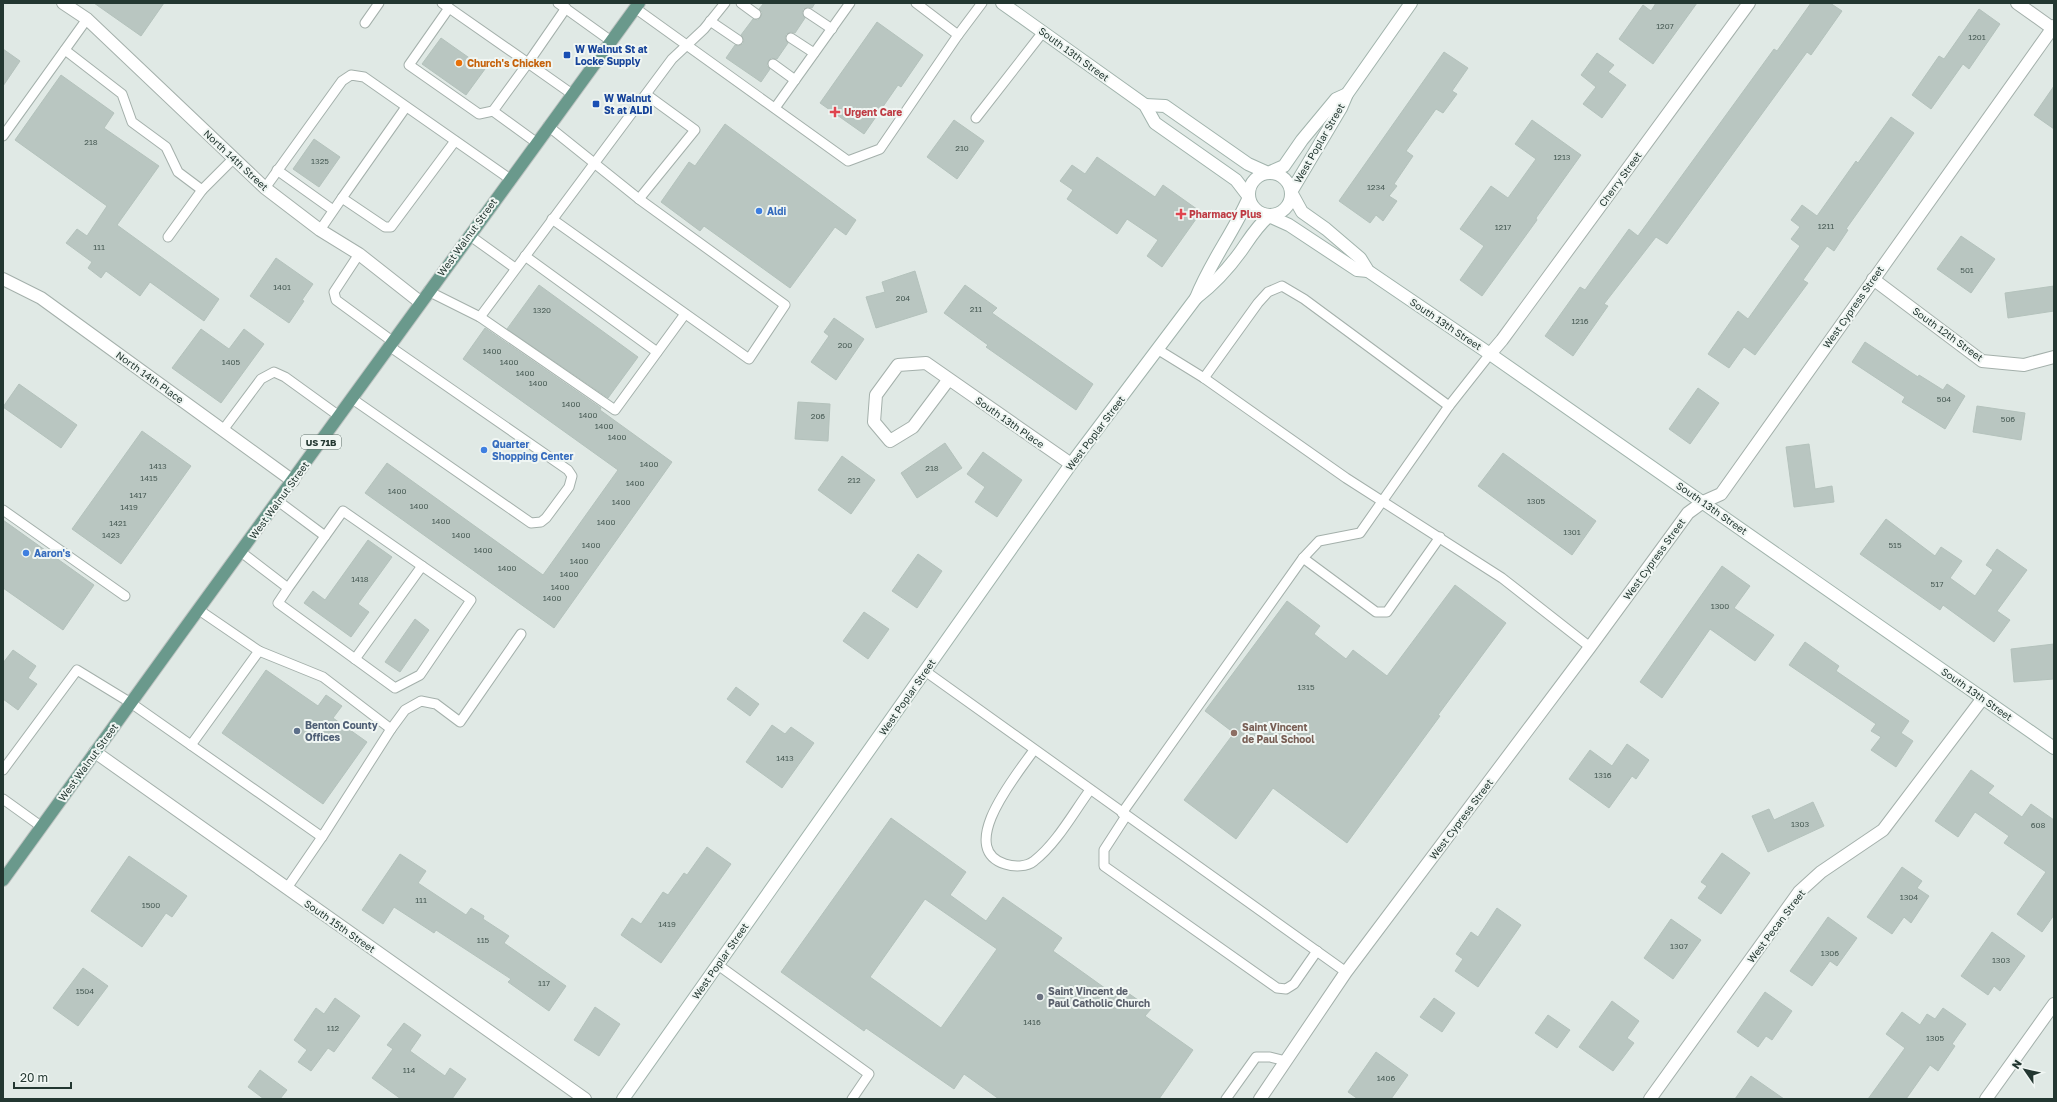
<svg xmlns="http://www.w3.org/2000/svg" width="2057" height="1102" font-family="'Golos Text',sans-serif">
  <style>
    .building { fill: #b9c6c1; stroke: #b4c2bc; fill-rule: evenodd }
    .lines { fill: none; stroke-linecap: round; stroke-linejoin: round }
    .lane-casing { stroke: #a4b0ab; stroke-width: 11 }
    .street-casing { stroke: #a4b0ab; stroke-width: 14 }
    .secondary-casing { stroke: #a1b3ac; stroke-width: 14 }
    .primary-casing { stroke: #bdc3c1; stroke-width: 14 }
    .lane { stroke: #fff; stroke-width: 9 }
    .street { stroke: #fff; stroke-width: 12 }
    .secondary { stroke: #fff; stroke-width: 12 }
    .primary { stroke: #6a998c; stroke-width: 12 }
    .transit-dot { fill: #1a4fb4; stroke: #f0f6f3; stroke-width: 1.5 }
    .food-dot { fill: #e8710a; stroke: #f0f6f3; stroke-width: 1.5 }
    .health-dot { fill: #e0444e; stroke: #f0f6f3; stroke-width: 1.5 }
    .shop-dot { fill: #3f7fe0; stroke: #f0f6f3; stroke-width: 1.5 }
    .service-dot { fill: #5c6f8a; stroke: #f0f6f3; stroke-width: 1.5 }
    .education-dot { fill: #8d6e63; stroke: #f0f6f3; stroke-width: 1.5 }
    .worship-dot { fill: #6b7280; stroke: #f0f6f3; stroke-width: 1.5 }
    .labels { text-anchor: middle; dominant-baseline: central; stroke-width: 4; stroke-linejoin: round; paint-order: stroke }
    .number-label { font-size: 8px; fill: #485b55 }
    .shield { fill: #f0f6f3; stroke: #60706b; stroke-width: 1 }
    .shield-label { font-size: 9px; font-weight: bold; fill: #233731 }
    .transit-label { font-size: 10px; font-weight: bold; fill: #164399; stroke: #f0f6f3; text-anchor: start }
    .street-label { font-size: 10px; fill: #233731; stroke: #f0f6f3 }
    .food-label { font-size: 10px; font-weight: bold; fill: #c56008; stroke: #f0f6f3; text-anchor: start }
    .health-label { font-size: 10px; font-weight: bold; fill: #be3a42; stroke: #f0f6f3; text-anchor: start }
    .shop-label { font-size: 10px; font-weight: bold; fill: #366cbe; stroke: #f0f6f3; text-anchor: start }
    .service-label { font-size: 10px; font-weight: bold; fill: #4e5e75; stroke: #f0f6f3; text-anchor: start }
    .education-label { font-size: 10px; font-weight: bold; fill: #785e54; stroke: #f0f6f3; text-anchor: start }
    .worship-label { font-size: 10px; font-weight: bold; fill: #5b616d; stroke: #f0f6f3; text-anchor: start }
  </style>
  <rect width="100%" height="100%" fill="#e0e9e5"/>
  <!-- building -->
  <g class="building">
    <polygon points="94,3 164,3 141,36"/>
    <polygon points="764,3 815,3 812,8 808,7 803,9 802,13 805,18 795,33 791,32 786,34 785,38 788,43 777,59 771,58 768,61 767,66 770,69 761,82 726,58 735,45 738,46 743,44 744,40 741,35 753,19 758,20 761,17 762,12 759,9"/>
    <polygon points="1656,3 1697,3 1653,64 1619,39 1643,5 1651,11"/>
    <polygon points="1811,3 1830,3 1842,11 1811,55 1807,52 1667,244 1656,237 1604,304 1608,306 1573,356 1545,336 1580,287 1585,290 1629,229 1638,236 1774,49 1777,51"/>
    <polygon points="1979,9 2000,24 1969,69 1963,64 1931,109 1912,95 1939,56 1944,59"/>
    <polygon points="877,22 923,55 901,87 898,85 864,134 820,103"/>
    <polygon points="441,38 485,69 466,95 422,64"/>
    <polygon points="3,49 20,61 3,86"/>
    <polygon points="1444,52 1468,68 1452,91 1457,94 1443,113 1436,109 1406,151 1413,156 1394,184 1397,186 1389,196 1397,201 1383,221 1376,215 1370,223 1339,201"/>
    <polygon points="1597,53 1614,65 1608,72 1626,85 1602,118 1583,104 1596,87 1581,75"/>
    <polygon points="61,75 114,113 104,128 159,166 117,225 219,299 204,321 150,282 140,296 106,271 101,278 88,268 92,262 66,243 77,229 87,236 107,206 15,140"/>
    <polygon points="2054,86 2054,129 2034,115"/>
    <polygon points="1891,117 1914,133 1846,229 1848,230 1834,251 1827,246 1803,280 1808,283 1755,355 1744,347 1729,368 1708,354 1738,311 1748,319 1800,246 1791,239 1800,227 1791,220 1802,205 1817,216 1856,161 1858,163"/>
    <polygon points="954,120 984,141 957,179 927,157"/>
    <polygon points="1532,120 1581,155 1536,218 1537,220 1482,296 1460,280 1484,246 1460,229 1491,186 1508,198 1536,159 1515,144"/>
    <polygon points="725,124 856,220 846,235 835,227 790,288 704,226 700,231 661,202 689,162 695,166"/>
    <polygon points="314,139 340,157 319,187 293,169"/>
    <polygon points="1097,157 1155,197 1163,185 1201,212 1162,267 1147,256 1158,240 1127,219 1117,234 1067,199 1073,190 1060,181 1072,165 1085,174"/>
    <polygon points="1961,236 1995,259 1971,293 1937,269"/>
    <polygon points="276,258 313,284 302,300 304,301 289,323 250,296"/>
    <polygon points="915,271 927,312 876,328 866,297 885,292 882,282"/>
    <polygon points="539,285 638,357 608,398 507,329"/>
    <polygon points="965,285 997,308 992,313 1093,384 1076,410 986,347 988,345 944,313"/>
    <polygon points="2054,286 2054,311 2008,318 2005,293"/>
    <polygon points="834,318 864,339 836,380 811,362 829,336 824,332"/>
    <polygon points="485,328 601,408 600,410 672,462 554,628 365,493 387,463 543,575 618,470 463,359"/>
    <polygon points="201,329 229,349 244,329 264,344 221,403 172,368"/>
    <polygon points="1865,342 1918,377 1919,375 1943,390 1947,384 1965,396 1945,429 1902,402 1905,397 1852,362"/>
    <polygon points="19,384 77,425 61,448 3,407"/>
    <polygon points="1698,388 1719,403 1690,444 1669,429"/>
    <polygon points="798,402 830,404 828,441 795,439"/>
    <polygon points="1977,406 2025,413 2021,440 1973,432"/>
    <polygon points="142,431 191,466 121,564 72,529"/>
    <polygon points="945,443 962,468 917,498 901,473"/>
    <polygon points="1809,444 1815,489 1832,486 1834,502 1794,507 1786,447"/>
    <polygon points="983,452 1022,480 997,517 975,502 985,487 967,474"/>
    <polygon points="1503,453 1596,521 1572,555 1478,486"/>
    <polygon points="842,456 875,480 851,514 818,490"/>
    <polygon points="1886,519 1935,556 1941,547 1962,561 1950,578 1975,596 1993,570 1986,565 1997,549 2027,570 1997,611 2010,620 1994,642 1943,605 1940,610 1860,554"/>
    <polygon points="3,520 94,585 63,630 3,588"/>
    <polygon points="368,540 392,557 358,604 369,612 351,637 304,603 313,591 325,600"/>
    <polygon points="918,554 942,571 917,608 892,591"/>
    <polygon points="1722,566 1750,586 1734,608 1774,635 1755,661 1710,629 1662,698 1640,682"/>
    <polygon points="1455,585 1506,623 1438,715 1440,716 1347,843 1273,788 1236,839 1184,800 1234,733 1205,711 1287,601 1320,626 1314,634 1346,659 1353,650 1387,676"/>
    <polygon points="864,612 889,629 868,659 843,641"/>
    <polygon points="415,619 429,630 400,672 385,662"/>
    <polygon points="1805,642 1839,666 1836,671 1909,721 1901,733 1913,741 1896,767 1871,750 1881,737 1871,731 1876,724 1789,665"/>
    <polygon points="2054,644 2054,679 2014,682 2011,649"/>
    <polygon points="13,650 36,666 28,678 37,684 18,710 3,699 3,663"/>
    <polygon points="266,670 318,706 326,695 342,706 333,718 367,742 323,804 222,733"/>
    <polygon points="736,687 759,704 750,716 727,699"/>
    <polygon points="772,725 785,734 791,727 814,743 782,788 746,762"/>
    <polygon points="1627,744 1649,760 1636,779 1632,776 1609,808 1569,779 1590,750 1612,766"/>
    <polygon points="1971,770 1994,786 1988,793 2022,817 2031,804 2054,820 2054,915 2042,932 2017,914 2046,872 2004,843 2009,836 1975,812 1958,837 1935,821"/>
    <polygon points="1813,802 1824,826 1768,852 1752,816 1769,809 1774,820"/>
    <path d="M891 818 966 872 950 895 986 921 1003 897 1062 938 1053 951 1123 1001 1128 993 1151 1009 1145 1016 1193 1050 1159 1099H999L964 1074 954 1089 866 1028 864 1031 781 972ZM925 899 997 949 941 1028 870 977Z"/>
    <polygon points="707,847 731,864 661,963 621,935 632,918 641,924 663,892 668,895 684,873 687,875"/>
    <polygon points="1722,853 1750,873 1721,914 1698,898 1707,886 1701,882"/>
    <polygon points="400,854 426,871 418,883 466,915 471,908 484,916 483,919 509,936 504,943 566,986 549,1011 508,982 511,979 436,930 434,933 394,907 383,924 362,910"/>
    <polygon points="129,856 187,896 172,917 166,913 142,947 91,911"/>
    <polygon points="1902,867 1922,881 1917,888 1929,896 1911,923 1904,917 1892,934 1867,917"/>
    <polygon points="1497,908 1521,925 1478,987 1455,971 1463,959 1456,954 1471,932 1478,937"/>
    <polygon points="1828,917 1857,938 1837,966 1830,961 1812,986 1790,971"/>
    <polygon points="1671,919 1701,940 1673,979 1644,958"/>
    <polygon points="1992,932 2025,956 2000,991 1994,986 1988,995 1961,976"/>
    <polygon points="83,968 108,986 78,1026 53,1008"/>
    <polygon points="1765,992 1792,1011 1772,1040 1766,1036 1758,1047 1737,1032"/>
    <polygon points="335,998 360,1016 334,1052 328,1048 311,1071 298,1062 307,1050 294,1040 316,1008 324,1014"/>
    <polygon points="1434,998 1455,1013 1442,1032 1420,1017"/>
    <polygon points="1612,1001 1639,1021 1627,1038 1634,1043 1613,1071 1579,1047"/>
    <polygon points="595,1007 620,1024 599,1056 574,1040"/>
    <polygon points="1943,1008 1966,1024 1952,1044 1955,1046 1938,1071 1930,1065 1906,1099 1868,1099 1905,1048 1886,1034 1902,1012 1920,1025 1927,1014 1935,1019"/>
    <polygon points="1548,1015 1570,1030 1557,1048 1535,1033"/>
    <polygon points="404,1023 421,1035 410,1051 445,1076 450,1068 466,1079 452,1099 401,1099 372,1078 393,1049 387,1045"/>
    <polygon points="1376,1052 1408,1075 1391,1099 1358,1099 1348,1092"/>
    <polygon points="260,1070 287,1090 280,1099 264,1099 248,1087"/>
    <polygon points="1751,1076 1784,1099 1735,1099"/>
  </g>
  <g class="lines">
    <defs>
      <g id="lane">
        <polyline points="442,3 528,63 566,8"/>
        <polyline points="558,3 611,41"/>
        <polyline points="741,3 756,14"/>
        <polyline points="449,8 409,65 479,114 493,111"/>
        <polyline points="635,8 848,161 880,149 958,35 916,3"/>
        <polyline points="808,13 832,29"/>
        <polyline points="710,21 738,40"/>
        <polyline points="365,23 379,3"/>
        <polyline points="958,35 982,3"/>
        <polyline points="791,38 814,53"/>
        <polyline points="65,50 122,94 132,122 166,147 178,172 202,190 234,158"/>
        <polyline points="773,64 795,80"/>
        <polyline points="775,108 850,3"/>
        <polyline points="976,118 1043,32"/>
        <polyline points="548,126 639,199 785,305 749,359 552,219"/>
        <polyline points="3,136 87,19"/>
        <polyline points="537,143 493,111 528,63 572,94"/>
        <polyline points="277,170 333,210"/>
        <polyline points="265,188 342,81 351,75 364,77 510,179"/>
        <polyline points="342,198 406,107"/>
        <polyline points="639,199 695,130 647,95"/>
        <polyline points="320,230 342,198 385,227 391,227 455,141"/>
        <polyline points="469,235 515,268"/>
        <polyline points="168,237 202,190"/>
        <polyline points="359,254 334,292 336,300 392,341"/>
        <polyline points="525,256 657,352"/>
        <polyline points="428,291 480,317 615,410 685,314"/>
        <polyline points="480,317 672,59 704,29 725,3"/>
        <polyline points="1157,349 1204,378 1346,478 1502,578 1590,647"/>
        <polyline points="1204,378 1258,303 1268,292 1282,286 1304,299 1449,406"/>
        <polyline points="351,398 531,523 541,522 546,518 569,487 572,476 568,470 389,346"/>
        <polyline points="223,430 261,379 274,372 285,377 339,416"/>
        <polyline points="278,501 325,536"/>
        <polyline points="3,510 125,596"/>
        <polyline points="241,552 288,588 278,603 395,688 420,675 471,600 343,511 288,588"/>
        <polyline points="1303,558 1376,612 1387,612 1440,537"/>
        <polyline points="355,659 422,566"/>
        <polyline points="925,671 1346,972"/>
        <polyline points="391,729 405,710 421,701 436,704 460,722 521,634"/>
        <polyline points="191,745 259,651 199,610"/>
        <path d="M1034 750C1018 773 955 848 1005 864 1014 867 1027 867 1034 861 1057 843 1073 813 1090 790"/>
        <polyline points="3,770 77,670 131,703 322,837 391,729 323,677 259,651"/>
        <polyline points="3,799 42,827"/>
        <polyline points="1122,813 1303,558 1319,541 1360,533 1449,406 1490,354"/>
        <polyline points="1126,816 1104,850 1104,866 1277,988 1286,989 1294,984 1317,951"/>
        <polyline points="287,888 322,837"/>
        <polyline points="718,965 869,1074 852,1099"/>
        <polyline points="1226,1099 1256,1057 1270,1057 1286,1061"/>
      </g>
      <g id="street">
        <polyline points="63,3 87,19 265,188 320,230 359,254 420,302"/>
        <polyline points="2017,3 2052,28"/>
        <polyline points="3,279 41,298 293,481"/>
        <polyline points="1873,279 1982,361 2024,365 2054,357"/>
        <polyline points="1490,354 1502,340 1749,3"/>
        <polyline points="949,379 913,427 890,441 874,422 876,395 898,365 926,363 1071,464"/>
        <polyline points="95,752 585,1099"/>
        <polyline points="1260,1099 1346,972 1590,647 1688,513 1703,502 1721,494 2054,26"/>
        <polyline points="1650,1099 1799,892 1821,872 1883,830 1983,698"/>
        <polyline points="1986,1099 2054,1004"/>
      </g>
      <g id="secondary">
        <polyline points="1411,3 1347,94 1341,108 1291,192 1302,212 1326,229 1360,258 1368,271 1490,354 2054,748"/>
        <polyline points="1145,105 1165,106 1248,164 1268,173 1284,166 1302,140 1336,99 1347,94"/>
        <circle cx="1270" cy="194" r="21"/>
        <path d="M1196 298C1213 285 1228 269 1241 251 1250 238 1257 226 1269 216L1289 225 1357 270 1368 271"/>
        <path d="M623 1099 1071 464 1196 298C1210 262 1234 232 1249 197L1236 180 1155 123 1145 105 1002 3"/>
      </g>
      <path id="primary" d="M3 880C214 587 426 295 639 3"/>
    </defs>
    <!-- lane casing -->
    <use href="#lane" class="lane-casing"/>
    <!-- street casing -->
    <use href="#street" class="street-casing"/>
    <!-- secondary casing -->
    <use href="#secondary" class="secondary-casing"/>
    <!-- primary casing -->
    <use href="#primary" class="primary-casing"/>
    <!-- lane -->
    <use href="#lane" class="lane"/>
    <!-- street -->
    <use href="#street" class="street"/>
    <!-- secondary -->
    <use href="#secondary" class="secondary"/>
    <!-- primary -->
    <use href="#primary" class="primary"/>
  </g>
  <!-- markers -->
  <g class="transit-dot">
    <rect x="563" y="51" width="8" height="8" rx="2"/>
    <rect x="592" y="100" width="8" height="8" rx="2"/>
  </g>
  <circle class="food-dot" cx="459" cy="63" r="4"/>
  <g class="health-dot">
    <path d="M833 106h4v4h4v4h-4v4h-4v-4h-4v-4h4z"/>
    <path d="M1179 208h4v4h4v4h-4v4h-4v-4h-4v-4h4z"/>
  </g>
  <g class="shop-dot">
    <circle cx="759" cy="211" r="4"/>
    <circle cx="484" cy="450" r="4"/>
    <circle cx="26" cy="553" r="4"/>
  </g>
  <circle class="service-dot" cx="297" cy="731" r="4"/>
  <circle class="education-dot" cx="1234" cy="733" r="4"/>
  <circle class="worship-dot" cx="1040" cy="997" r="4"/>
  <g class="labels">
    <!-- number labels -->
    <g class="number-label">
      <text x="1665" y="26">1207</text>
      <text x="1977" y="37">1201</text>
      <text x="91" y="142">218</text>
      <text x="962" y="148">210</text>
      <text x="1562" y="157">1213</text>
      <text x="320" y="161">1325</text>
      <text x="1376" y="187">1234</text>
      <text x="1826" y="226">1211</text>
      <text x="1503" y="227">1217</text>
      <text x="99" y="247">111</text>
      <text x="1967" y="270">501</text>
      <text x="282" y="287">1401</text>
      <text x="903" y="298">204</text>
      <text x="976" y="309">211</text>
      <text x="542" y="310">1320</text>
      <text x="1580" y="321">1216</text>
      <text x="845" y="345">200</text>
      <text x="492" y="351">1400</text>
      <text x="231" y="362">1405</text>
      <text x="509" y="362">1400</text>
      <text x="525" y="373">1400</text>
      <text x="538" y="383">1400</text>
      <text x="1944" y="399">504</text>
      <text x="571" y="404">1400</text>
      <text x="588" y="415">1400</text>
      <text x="818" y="416">206</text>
      <text x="2008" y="419">506</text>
      <text x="604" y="426">1400</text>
      <text x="617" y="437">1400</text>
      <text x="649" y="464">1400</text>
      <text x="158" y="466">1413</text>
      <text x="932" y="468">218</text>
      <text x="149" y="478">1415</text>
      <text x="854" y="480">212</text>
      <text x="635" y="483">1400</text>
      <text x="397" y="491">1400</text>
      <text x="138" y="495">1417</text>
      <text x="1536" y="501">1305</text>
      <text x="621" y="502">1400</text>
      <text x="419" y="506">1400</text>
      <text x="129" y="507">1419</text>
      <text x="441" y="521">1400</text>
      <text x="606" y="522">1400</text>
      <text x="118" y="523">1421</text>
      <text x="1572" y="532">1301</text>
      <text x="111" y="535">1423</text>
      <text x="461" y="535">1400</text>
      <text x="591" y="545">1400</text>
      <text x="1895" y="545">515</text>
      <text x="483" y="550">1400</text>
      <text x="579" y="561">1400</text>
      <text x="507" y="568">1400</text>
      <text x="569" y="574">1400</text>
      <text x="360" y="579">1418</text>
      <text x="1937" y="584">517</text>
      <text x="560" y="587">1400</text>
      <text x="552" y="598">1400</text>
      <text x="1720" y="606">1300</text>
      <text x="1306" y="687">1315</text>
      <text x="785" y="758">1413</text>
      <text x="1603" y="775">1316</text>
      <text x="1800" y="824">1303</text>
      <text x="2038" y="825">608</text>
      <text x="1909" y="897">1304</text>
      <text x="421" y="900">111</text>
      <text x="151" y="905">1500</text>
      <text x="667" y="924">1419</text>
      <text x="483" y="940">115</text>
      <text x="1679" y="946">1307</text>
      <text x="1830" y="953">1306</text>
      <text x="2001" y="960">1303</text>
      <text x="544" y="983">117</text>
      <text x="85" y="991">1504</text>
      <text x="1032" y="1022">1416</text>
      <text x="333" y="1028">112</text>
      <text x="1935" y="1038">1305</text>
      <text x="409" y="1070">114</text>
      <text x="1386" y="1078">1406</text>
    </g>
    <!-- shield labels -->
    <rect class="shield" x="301" y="435" width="40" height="14" rx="3"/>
    <g class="shield-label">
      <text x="321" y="442">US 71B</text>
    </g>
    <!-- transit labels -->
    <g class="transit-label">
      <text x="575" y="49">W Walnut St at<tspan x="575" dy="12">Locke Supply</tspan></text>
      <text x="604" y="98">W Walnut<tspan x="604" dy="12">St at ALDI</tspan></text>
    </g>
    <!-- street labels -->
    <g class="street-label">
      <text transform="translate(1074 54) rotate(36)">South 13th Street</text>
      <text transform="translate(1319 143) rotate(-60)">West Poplar Street</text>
      <text transform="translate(236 160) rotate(43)">North 14th Street</text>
      <text transform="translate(1620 179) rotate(-54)">Cherry Street</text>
      <text transform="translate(467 237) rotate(-54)">West Walnut Street</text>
      <text transform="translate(1853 307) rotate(-55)">West Cypress Street</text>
      <text transform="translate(1446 324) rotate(34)">South 13th Street</text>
      <text transform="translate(1948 334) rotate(36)">South 12th Street</text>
      <text transform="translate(150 377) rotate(36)">North 14th Place</text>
      <text transform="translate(1010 422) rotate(35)">South 13th Place</text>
      <text transform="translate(1095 433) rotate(-53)">West Poplar Street</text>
      <text transform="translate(279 500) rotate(-54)">West Walnut Street</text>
      <text transform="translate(1712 508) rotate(35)">South 13th Street</text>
      <text transform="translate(1654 559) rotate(-54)">West Cypress Street</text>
      <text transform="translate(1977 694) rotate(35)">South 13th Street</text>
      <text transform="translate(907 697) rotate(-55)">West Poplar Street</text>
      <text transform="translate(88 762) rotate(-54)">West Walnut Street</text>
      <text transform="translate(1461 819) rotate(-53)">West Cypress Street</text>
      <text transform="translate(340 926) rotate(35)">South 15th Street</text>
      <text transform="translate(1776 926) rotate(-53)">West Pecan Street</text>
      <text transform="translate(720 961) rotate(-55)">West Poplar Street</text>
    </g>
    <!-- food labels -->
    <g class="food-label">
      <text x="467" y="63">Church's Chicken</text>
    </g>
    <!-- health labels -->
    <g class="health-label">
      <text x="844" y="112">Urgent Care</text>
      <text x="1189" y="214">Pharmacy Plus</text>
    </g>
    <!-- shop labels -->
    <g class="shop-label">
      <text x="767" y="211">Aldi</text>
      <text x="492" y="444">Quarter<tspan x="492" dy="12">Shopping Center</tspan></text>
      <text x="34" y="553">Aaron's</text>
    </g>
    <!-- service labels -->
    <g class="service-label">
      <text x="305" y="725">Benton County<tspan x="305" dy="12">Offices</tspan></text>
    </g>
    <!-- education labels -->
    <g class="education-label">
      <text x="1242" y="727">Saint Vincent<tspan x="1242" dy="12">de Paul School</tspan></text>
    </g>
    <!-- worship labels -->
    <g class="worship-label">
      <text x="1048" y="991">Saint Vincent de<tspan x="1048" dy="12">Paul Catholic Church</tspan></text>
    </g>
  </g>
  <!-- border -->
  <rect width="2057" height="1102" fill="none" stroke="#233731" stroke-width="8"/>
  <!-- north arrow -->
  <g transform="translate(2025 1070) rotate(304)" stroke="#f0f6f3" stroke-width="3" paint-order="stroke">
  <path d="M0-3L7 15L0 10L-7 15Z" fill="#233731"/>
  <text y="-6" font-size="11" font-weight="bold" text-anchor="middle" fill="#233731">N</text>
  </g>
  <!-- scale -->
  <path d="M14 1082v6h57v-6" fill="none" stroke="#233731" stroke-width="2"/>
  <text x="20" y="1082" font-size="12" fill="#233731" stroke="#f0f6f3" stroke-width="3" paint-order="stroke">20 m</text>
</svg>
